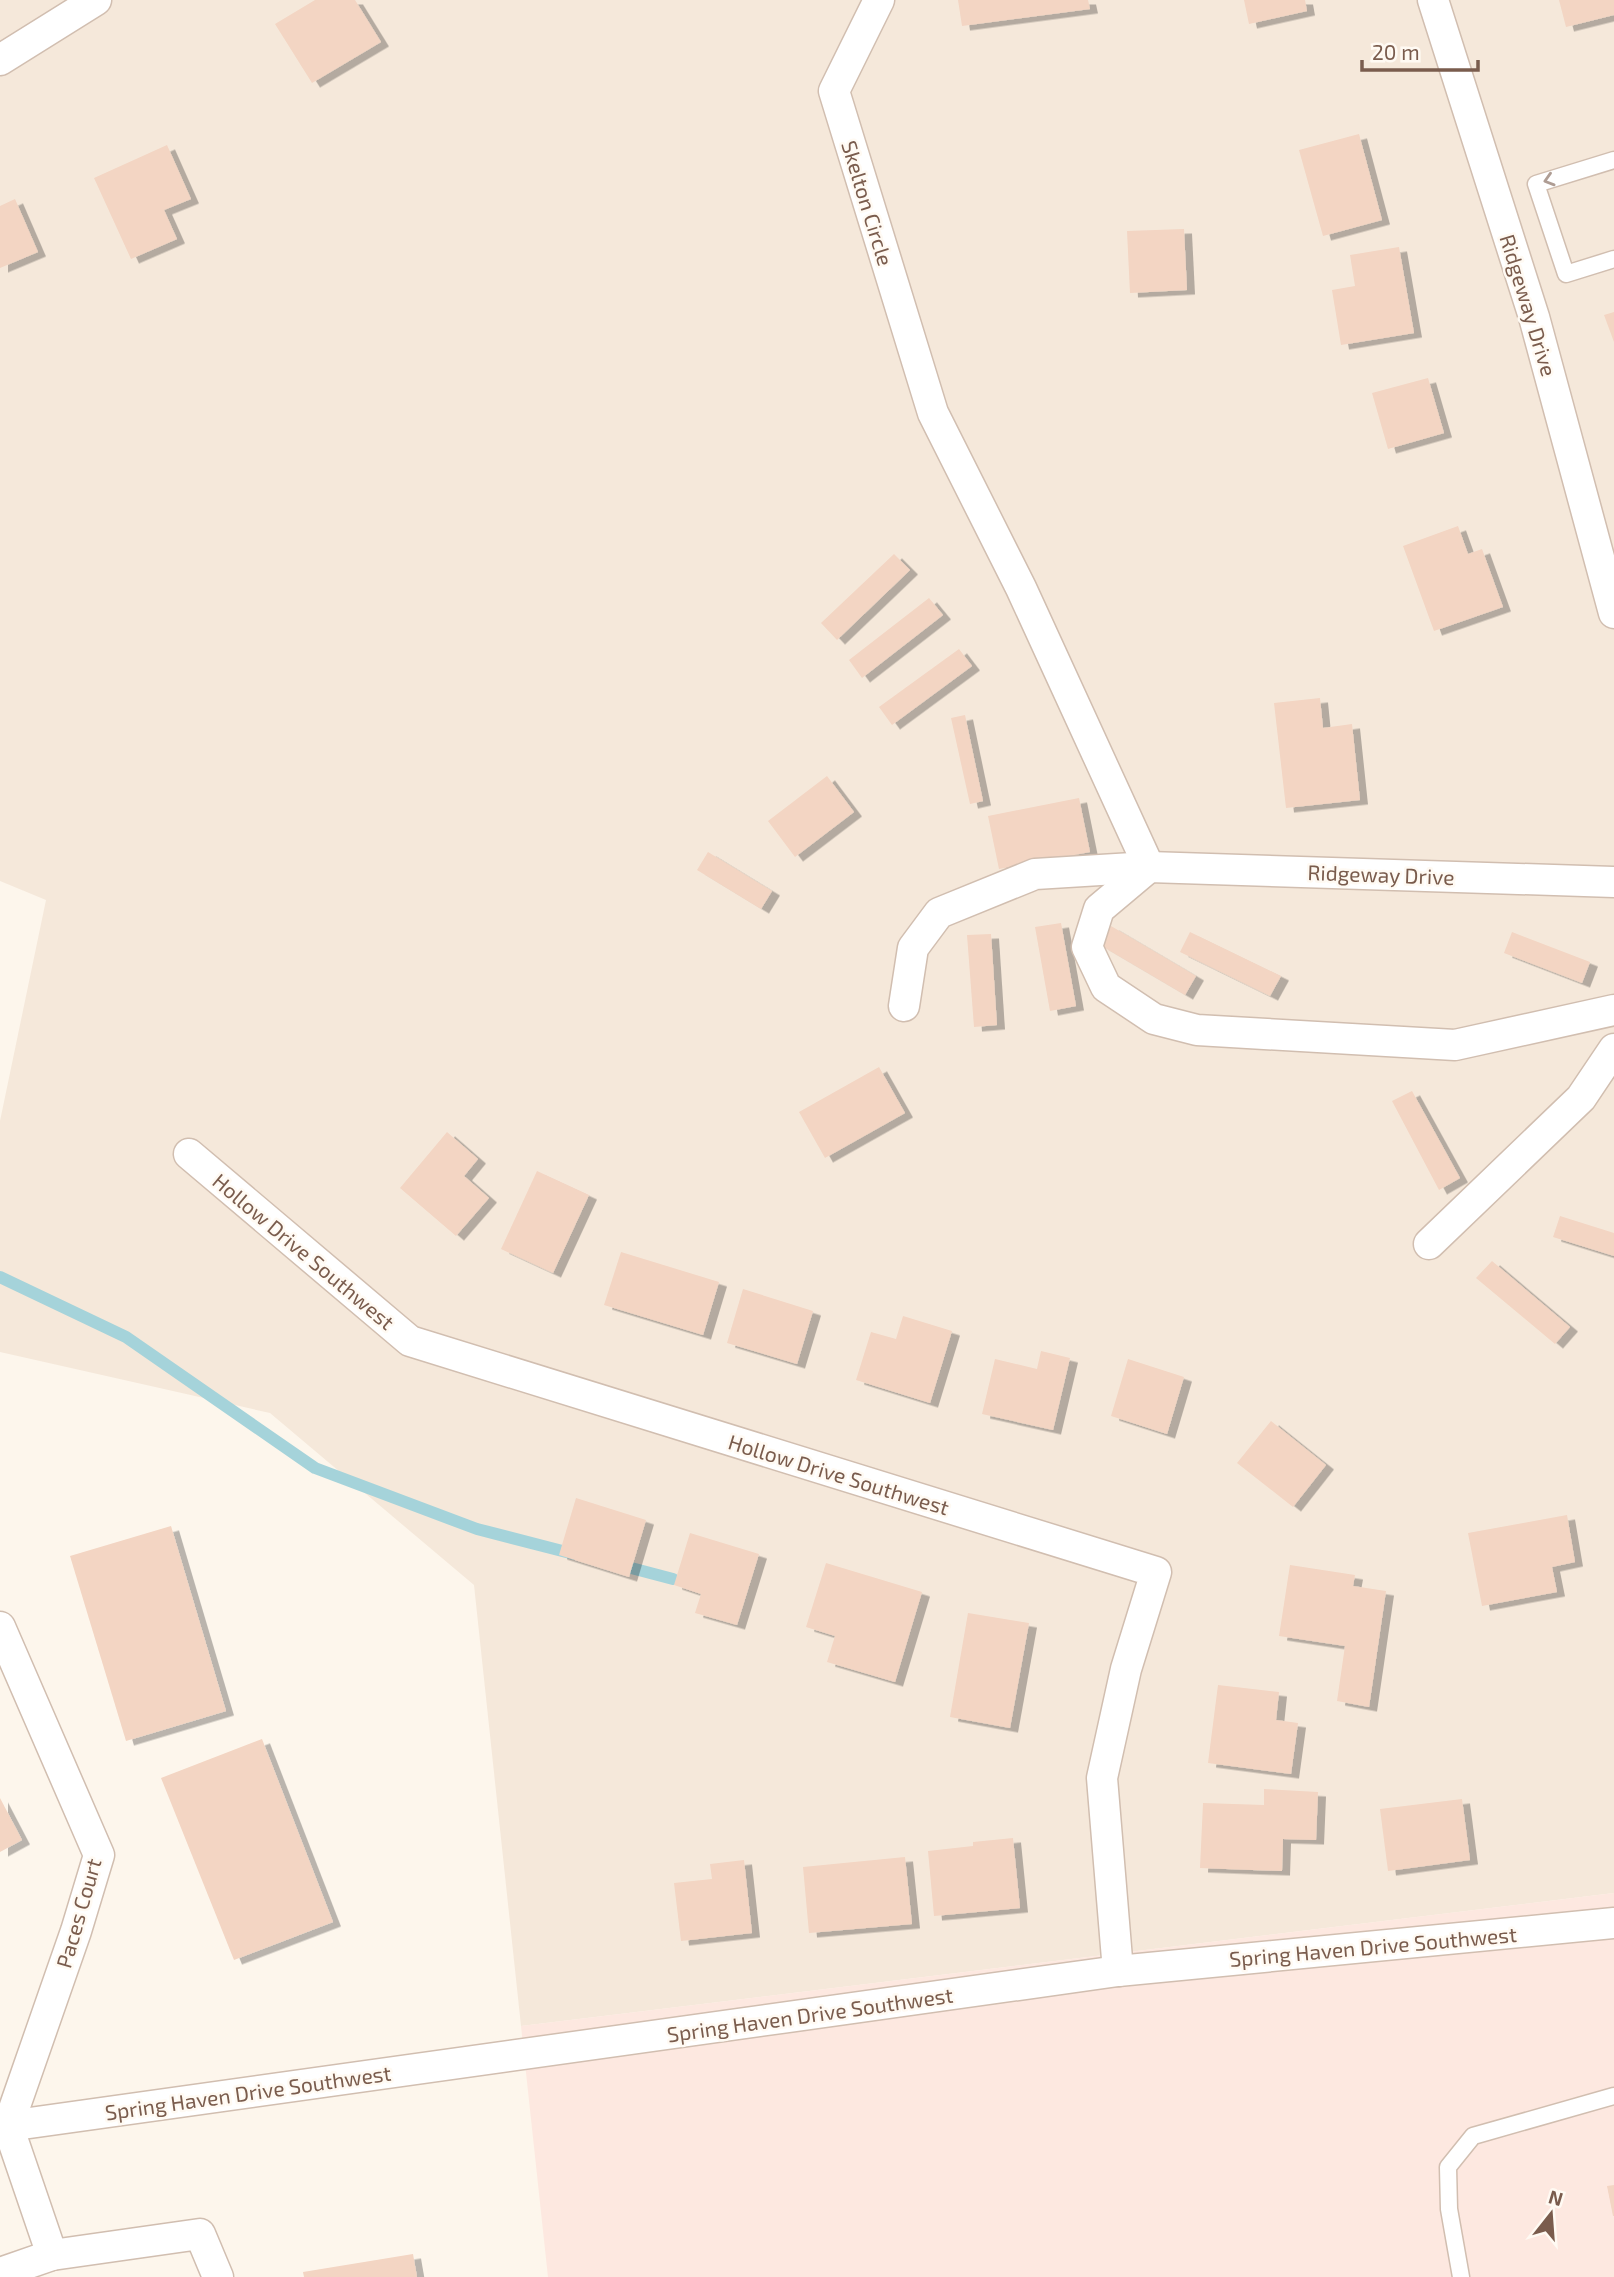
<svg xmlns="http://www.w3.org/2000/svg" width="1614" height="2277" font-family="'Exo 2',sans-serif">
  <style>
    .residential { fill: #f5e8da }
    .commercial { fill: #fde8e0 }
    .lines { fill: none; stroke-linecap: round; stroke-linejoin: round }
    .stream { stroke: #a5d3da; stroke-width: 12 }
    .building { fill: #f3d5c3; filter: url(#shadow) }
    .service-casing { stroke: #d1beb0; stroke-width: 19 }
    .minor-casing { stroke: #d1beb0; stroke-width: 33 }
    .service { stroke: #fff; stroke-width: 16 }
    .minor { stroke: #fff; stroke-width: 30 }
    .oneway { stroke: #af9d94 }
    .labels { text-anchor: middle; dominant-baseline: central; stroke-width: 5; stroke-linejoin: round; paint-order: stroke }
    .street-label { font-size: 21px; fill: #7a5c4d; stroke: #fffaf3 }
  </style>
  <defs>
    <filter id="shadow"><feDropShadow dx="8" dy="4.5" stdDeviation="0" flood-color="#0004"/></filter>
  </defs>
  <rect width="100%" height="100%" fill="#fdf6ec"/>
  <!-- residential -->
  <polygon class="residential" points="0,0 1614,0 1614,1893 521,2026 474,1585 270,1413 0,1352 0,1121 46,900 0,881"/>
  <!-- commercial -->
  <polygon class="commercial" points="1614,1893 1614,2277 548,2277 521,2026"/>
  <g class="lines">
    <!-- stream -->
    <g class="stream">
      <polyline points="0,1277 126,1337 315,1468 477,1529 574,1554"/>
      <polyline points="616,1564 673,1579"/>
    </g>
  </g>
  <!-- building -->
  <g class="building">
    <polygon points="315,0 355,0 381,42 312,83 275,24"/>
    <polygon points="958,0 1088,0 1090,9 962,26"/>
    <polygon points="1244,0 1305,0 1307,11 1249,24"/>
    <polygon points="1559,0 1614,0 1614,15 1566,27"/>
    <polygon points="1359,134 1382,220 1323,236 1299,150"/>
    <polygon points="167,145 191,199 164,210 177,239 131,259 94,178"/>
    <polygon points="15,199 38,252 0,268 0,206"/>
    <polygon points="1184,229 1187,290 1130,293 1127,231"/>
    <polygon points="1399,247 1414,333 1341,345 1332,290 1355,286 1350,255"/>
    <polygon points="1614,312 1614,342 1604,315"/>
    <polygon points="1428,378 1444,433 1388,449 1372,393"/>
    <polygon points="1458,526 1468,554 1482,549 1503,607 1434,631 1403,546"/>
    <polygon points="894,554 910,570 837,640 821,623"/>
    <polygon points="929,598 943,615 862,678 849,660"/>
    <polygon points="959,649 972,666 892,725 879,707"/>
    <polygon points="1320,698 1323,728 1352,724 1360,800 1286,808 1274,703"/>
    <polygon points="965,715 983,801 970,804 951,718"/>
    <polygon points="827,776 854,812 795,857 768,821"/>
    <polygon points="1079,798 1090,852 999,869 988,816"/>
    <polygon points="708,852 772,891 761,909 697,870"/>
    <polygon points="1061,923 1076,1006 1050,1011 1035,927"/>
    <polygon points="1111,926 1196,976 1185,995 1100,945"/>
    <polygon points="1190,932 1281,976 1270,996 1180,952"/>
    <polygon points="1512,932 1590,962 1582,983 1504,953"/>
    <polygon points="991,934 997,1025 974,1027 967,935"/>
    <polygon points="879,1067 905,1113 825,1158 799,1112"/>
    <polygon points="1412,1091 1460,1178 1439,1190 1392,1101"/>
    <polygon points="447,1132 478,1159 464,1176 489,1198 456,1236 400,1188"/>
    <polygon points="537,1171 589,1195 553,1273 501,1249"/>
    <polygon points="1560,1216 1614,1233 1614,1256 1553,1237"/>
    <polygon points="621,1252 719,1282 703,1335 604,1305"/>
    <polygon points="1492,1261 1570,1327 1555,1344 1476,1278"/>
    <polygon points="743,1289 813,1311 797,1364 727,1343"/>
    <polygon points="903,1316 952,1331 930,1403 856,1380 871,1332 896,1339"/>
    <polygon points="1041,1351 1070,1358 1053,1430 982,1414 995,1359 1037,1369"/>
    <polygon points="1128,1359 1184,1377 1167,1434 1111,1416"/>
    <polygon points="1271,1421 1326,1465 1293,1507 1237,1463"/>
    <polygon points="576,1498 646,1520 629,1577 559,1555"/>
    <polygon points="1567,1515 1575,1562 1552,1567 1557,1592 1482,1606 1468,1533"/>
    <polygon points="171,1526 226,1711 126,1741 70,1556"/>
    <polygon points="690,1533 759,1554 737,1625 695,1613 701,1594 674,1585"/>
    <polygon points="826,1563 922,1592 895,1682 827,1662 835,1636 806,1627"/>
    <polygon points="1290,1565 1355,1575 1353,1586 1386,1591 1369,1707 1337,1701 1345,1646 1279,1636"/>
    <polygon points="968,1613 1029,1623 1010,1728 950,1717"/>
    <polygon points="1218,1685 1279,1692 1276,1720 1298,1723 1291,1774 1208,1763"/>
    <polygon points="262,1739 333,1922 234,1960 161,1778"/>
    <polygon points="1264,1789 1318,1792 1316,1840 1283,1839 1282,1871 1200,1868 1203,1803 1264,1805"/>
    <polygon points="0,1798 22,1840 0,1852"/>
    <polygon points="1462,1799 1470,1860 1388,1871 1380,1809"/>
    <polygon points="1013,1838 1020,1908 934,1916 928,1851 973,1846 973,1842"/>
    <polygon points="905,1857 912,1924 809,1933 803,1867"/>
    <polygon points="744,1860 752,1933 681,1941 674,1883 712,1879 710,1864"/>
    <polygon points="1614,2185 1614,2216 1613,2216 1607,2186"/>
    <polygon points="413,2254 417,2277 304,2277 303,2272"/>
  </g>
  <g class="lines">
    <defs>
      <g id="service">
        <polyline points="1614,160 1536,184 1566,274 1614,259"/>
        <polyline points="1461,2277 1449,2209 1448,2167 1473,2136 1614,2096"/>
      </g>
      <g id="minor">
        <polyline points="879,0 834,91 933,413 1021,588 1149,867"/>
        <polyline points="1433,0 1534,317 1614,613"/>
        <polyline points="0,60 96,0"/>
        <polyline points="1149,867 1099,909 1087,947 1106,987 1154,1019 1197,1030 1455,1045 1614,1010"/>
        <polyline points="904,1006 913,948 939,913 1035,874 1149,867 1614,882"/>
        <polyline points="189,1154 410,1341 1156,1572 1126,1669 1102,1778 1118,1971"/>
        <polyline points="1429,1244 1581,1098 1614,1049"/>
        <polyline points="0,1627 99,1855 76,1931 8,2126 52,2255"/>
        <polyline points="0,2125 8,2126 1118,1971 1614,1923"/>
        <polyline points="0,2273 52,2255 200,2234 218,2277"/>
      </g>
    </defs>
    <!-- service casing -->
    <use href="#service" class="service-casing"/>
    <!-- minor casing -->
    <use href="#minor" class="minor-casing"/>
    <!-- service -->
    <use href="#service" class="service"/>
    <!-- minor -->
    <use href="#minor" class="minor"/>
  </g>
  <!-- one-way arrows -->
  <defs><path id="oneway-chevron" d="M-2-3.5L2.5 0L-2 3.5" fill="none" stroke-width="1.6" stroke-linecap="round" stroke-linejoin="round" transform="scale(1.75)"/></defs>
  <use class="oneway" href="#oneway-chevron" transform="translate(1549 180) rotate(163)"/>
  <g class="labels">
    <!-- street labels -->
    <g class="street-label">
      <text transform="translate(868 203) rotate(73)">Skelton Circle</text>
      <text transform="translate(1529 305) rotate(73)">Ridgeway Drive</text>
      <text transform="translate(1381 874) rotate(2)">Ridgeway Drive</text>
      <text transform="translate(304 1251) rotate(40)">Hollow Drive Southwest</text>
      <text transform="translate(839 1474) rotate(17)">Hollow Drive Southwest</text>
      <text transform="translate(78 1913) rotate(-74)">Paces Court</text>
      <text transform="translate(1373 1946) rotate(-5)">Spring Haven Drive Southwest</text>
      <text transform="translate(810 2014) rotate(-8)">Spring Haven Drive Southwest</text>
      <text transform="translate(248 2092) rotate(-8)">Spring Haven Drive Southwest</text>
    </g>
  </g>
  <!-- north arrow -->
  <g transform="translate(1551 2214) rotate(17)" stroke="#fffaf3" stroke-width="5" paint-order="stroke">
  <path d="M0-5L12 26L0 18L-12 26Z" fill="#7a5c4d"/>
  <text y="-10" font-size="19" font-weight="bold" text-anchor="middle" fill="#7a5c4d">N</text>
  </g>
  <!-- scale -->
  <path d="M1362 60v10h116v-10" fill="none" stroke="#7a5c4d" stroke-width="3.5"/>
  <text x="1372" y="60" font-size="21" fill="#7a5c4d" stroke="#fffaf3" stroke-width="5" paint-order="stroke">20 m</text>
</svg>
